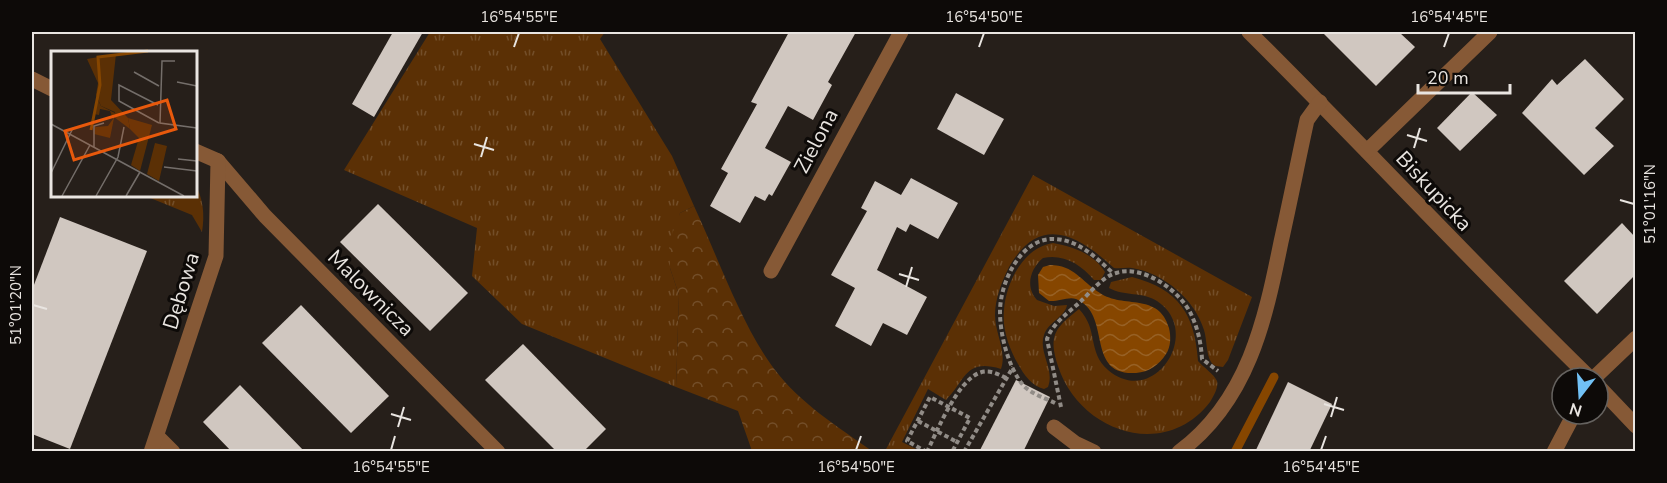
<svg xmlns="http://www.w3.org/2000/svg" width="1667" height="483" font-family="'Nunito Sans',sans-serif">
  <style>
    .grass { fill: url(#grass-tufts) }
    .forest { fill: url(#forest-crowns) }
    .water { fill: url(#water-waves) }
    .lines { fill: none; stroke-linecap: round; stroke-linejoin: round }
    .stream { stroke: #864600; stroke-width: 9 }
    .building { fill: #d0c7c0 }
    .path { stroke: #918c87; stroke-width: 4; stroke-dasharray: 4.5 3; stroke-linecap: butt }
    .minor { stroke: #865936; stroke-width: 15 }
    .ticks { fill: none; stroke: #e9e5e1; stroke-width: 2 }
    .labels { text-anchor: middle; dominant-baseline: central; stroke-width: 6; stroke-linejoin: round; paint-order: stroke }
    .street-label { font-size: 21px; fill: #e9e5e1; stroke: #0d0a08 }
    .inset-river { fill: none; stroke: #864600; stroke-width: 3 }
    .inset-road { fill: none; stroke: #746e6a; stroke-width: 1.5 }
    .view { fill: #e8590c; fill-opacity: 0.15; stroke: #e8590c; stroke-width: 3 }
    .inset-edge { fill: none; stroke: #e9e5e1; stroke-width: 3 }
    .neatline { fill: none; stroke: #e9e5e1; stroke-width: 2 }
    .ticks-label { font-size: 15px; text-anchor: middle; fill: #e9e5e1 }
  </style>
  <defs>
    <pattern id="grass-tufts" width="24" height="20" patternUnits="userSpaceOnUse" patternTransform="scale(1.5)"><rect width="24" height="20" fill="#5b3005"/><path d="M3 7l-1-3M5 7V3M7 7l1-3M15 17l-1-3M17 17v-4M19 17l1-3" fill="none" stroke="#734e29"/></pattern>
    <pattern id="forest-crowns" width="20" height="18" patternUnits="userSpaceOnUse" patternTransform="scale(1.5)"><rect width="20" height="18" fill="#5b3005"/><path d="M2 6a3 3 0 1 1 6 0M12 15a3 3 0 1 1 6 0" fill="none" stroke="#734e29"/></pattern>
    <pattern id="water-waves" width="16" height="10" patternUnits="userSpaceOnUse" patternTransform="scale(1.5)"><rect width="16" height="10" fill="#864600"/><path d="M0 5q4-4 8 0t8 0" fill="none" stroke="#976125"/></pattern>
  </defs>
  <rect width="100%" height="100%" fill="#261f1a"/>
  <!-- grass -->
  <g class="grass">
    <polygon points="430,32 605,32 600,39 672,156 694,206 680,213 670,268 679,295 676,387 522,324 472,276 477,228 344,170"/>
    <path d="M1033 175 1252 297 1228 360 1223 367C1218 366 1214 367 1211 362 1206 354 1207 339 1204 330 1195 300 1164 273 1132 268 1126 267 1120 269 1114 268 1078 235 1040 213 1009 267 1002 281 995 299 995 315 995 333 1007 352 1001 369 965 358 966 380 946 400L928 389 902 442 920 451H885Z"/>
    <path d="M195 183C203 199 205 214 202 232L192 215 143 195H195Z"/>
    <path d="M1053 243C1073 247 1093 253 1105 272L1101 280H1094C1080 264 1064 254 1043 258 1030 269 1025 287 1037 300L1054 306 1067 305C1065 317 1048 322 1044 335 1038 352 1055 369 1048 387L1044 389C1032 386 1024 375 1018 364 1009 348 1002 329 1004 310 1006 282 1024 247 1053 243Z"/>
    <path d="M1132 277C1179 289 1195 315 1198 361 1203 367 1214 374 1217 381 1219 387 1213 397 1210 402 1165 461 1079 432 1058 366 1048 335 1055 328 1079 309 1099 330 1087 352 1108 370 1154 409 1204 332 1157 301 1144 292 1123 296 1109 288L1111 282Z"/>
  </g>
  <!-- forest -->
  <path class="forest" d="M694 206C717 255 742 327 775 370 800 403 838 427 872 451H752L738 411 676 387 679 295 670 268 669 242 680 213Z"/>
  <!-- water -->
  <path class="water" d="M1050 265C1074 265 1081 281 1100 293 1123 309 1159 292 1169 328 1171 336 1171 347 1166 354 1159 365 1149 372 1136 373 1084 376 1113 314 1076 299 1069 296 1057 302 1049 301L1039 293 1038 275 1043 267Z"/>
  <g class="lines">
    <!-- stream -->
    <polyline class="stream" points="1235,452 1274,377"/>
  </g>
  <!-- building -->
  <g class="building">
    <polygon points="393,32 423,32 374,117 352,104"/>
    <polygon points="789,32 856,32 828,82 832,85 813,120 788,106 765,148 791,162 772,196 769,194 765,201 755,196 740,223 710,206 728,173 721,169 757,104 751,102"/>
    <polygon points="1322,32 1399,32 1415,47 1376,86"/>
    <polygon points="1585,59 1624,99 1595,128 1614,146 1584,175 1522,113 1552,79 1557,85"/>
    <polygon points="1472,92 1497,115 1460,151 1437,128"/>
    <polygon points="956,93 1004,119 984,155 937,129"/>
    <polygon points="911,178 958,203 938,239 910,224 906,232 897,227 877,270 927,297 907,335 883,323 871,346 835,326 855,288 831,275 867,211 861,208 875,181 901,195"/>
    <polygon points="378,204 468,293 430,331 340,242"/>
    <polygon points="60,217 147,251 70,449 32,434 32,290"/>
    <polygon points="1622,223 1635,237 1635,275 1597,314 1564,281"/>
    <polygon points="301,305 389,396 351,433 262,343"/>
    <polygon points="523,344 606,429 583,452 557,452 485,380"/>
    <polygon points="1016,380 1050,397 1023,452 979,452"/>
    <polygon points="1288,382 1332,404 1309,452 1255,452"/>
    <polygon points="240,385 272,418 305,452 232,452 203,422"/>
  </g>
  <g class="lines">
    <!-- path -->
    <g class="path">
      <path d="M1055 403C1045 398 1031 394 1023 385 1008 367 1000 334 1000 312 1000 282 1021 237 1055 239 1079 240 1096 258 1113 273"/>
      <path d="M1061 407 1047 339C1053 323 1068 313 1080 302 1090 293 1103 276 1116 273 1143 264 1180 291 1191 314 1198 329 1201 343 1202 359L1218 371"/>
      <polyline points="918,421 957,442"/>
      <polyline points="927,452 907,441 930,397 970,418 952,452"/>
      <path d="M927 452C937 431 957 382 979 373 989 369 998 374 1006 378"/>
      <polyline points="964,452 1013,367"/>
    </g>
    <!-- minor -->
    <g class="minor">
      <path d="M1249 32C1364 146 1474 265 1590 378"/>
      <polyline points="32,79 52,89"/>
      <polyline points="1367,151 1490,32"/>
      <polyline points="218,161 265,216 498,452"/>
      <polyline points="771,271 901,32"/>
      <polyline points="1594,378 1636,338"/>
      <polyline points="1598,386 1636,426"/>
      <polyline points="1054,427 1075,443 1094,452"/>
      <polyline points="157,436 173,452"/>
      <polyline points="151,452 216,256 218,161 195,151"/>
      <path d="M1179 452C1248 401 1265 321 1281 242 1290 202 1298 161 1307 120L1320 102"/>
      <polyline points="1554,452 1574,414"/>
    </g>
  </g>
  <!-- ticks -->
  <path class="ticks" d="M514 47 519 33M979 47 984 33M1444 47 1449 33M1407 135 1427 141M474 144 494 150M1414 148 1420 128M481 157 487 137M1620 200 1634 204M899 274 919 280M906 287 912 267M33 305 47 309M1324 404 1344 410M391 414 411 420M1331 417 1337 397M398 427 404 407M391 450 395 436M856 450 861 436M1321 450 1326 436"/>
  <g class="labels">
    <!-- street labels -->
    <g class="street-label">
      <text transform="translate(816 141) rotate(-62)">Zielona</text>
      <text transform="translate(1434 191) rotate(47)">Biskupicka</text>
      <text transform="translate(181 291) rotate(-73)">Dębowa</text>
      <text transform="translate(371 293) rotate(45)">Malownicza</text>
    </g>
  </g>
  <!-- overview -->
  <g transform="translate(51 51)">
    <rect width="146" height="146" fill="#261f1a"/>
    <path d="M46 47 50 55 64 62 59 87 43 83 44 76 57 75 62 68 59 60 49 58 48 64 43 63ZM77 67 101 74 89 120 80 114 88 87 79 78ZM104 92 116 95 108 130 96 123Z" fill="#5b3005"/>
    <path d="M65 3 60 49 77 67 79 78 63 66 64 61 50 55 45 44 47 32 36 8Z" fill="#5b3005"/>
    <path class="inset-river" d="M40 79 49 34 47 6 97 0"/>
    <path class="inset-road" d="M124 10H111L109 72 146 77M83 21 108 35M126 31 146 35M107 54 68 34V50L108 72M0 73 133 145M43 96V75L53 72M127 108 146 110M113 116 146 120M0 122 22 77M11 145 39 94M45 145 67 106 73 76M75 145 89 121"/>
    <path class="view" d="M116 49 125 78 23 109 14 80Z"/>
    <rect width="146" height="146" class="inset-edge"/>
  </g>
  <!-- border -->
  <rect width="1667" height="483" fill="none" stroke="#0d0a08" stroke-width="66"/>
  <!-- north arrow -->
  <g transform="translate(1580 396) rotate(197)"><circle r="28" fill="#0d0a08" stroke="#65625f" stroke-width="1.5"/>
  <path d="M0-4.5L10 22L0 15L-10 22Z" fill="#71c1f5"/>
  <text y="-9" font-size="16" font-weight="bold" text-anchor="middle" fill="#e9e5e1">N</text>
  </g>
  <!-- scale -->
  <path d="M1418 84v9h92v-9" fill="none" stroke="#e9e5e1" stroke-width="3"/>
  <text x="1427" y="84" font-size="18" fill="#e9e5e1" stroke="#0d0a08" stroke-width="4.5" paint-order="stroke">20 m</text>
  <rect x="33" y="33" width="1601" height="417" class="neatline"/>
  <g class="ticks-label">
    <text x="519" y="22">16°54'55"E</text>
    <text x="984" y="22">16°54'50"E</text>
    <text x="1449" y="22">16°54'45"E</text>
    <text transform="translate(1650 204) rotate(-90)" y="5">51°01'16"N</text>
    <text transform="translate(16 305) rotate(-90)" y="5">51°01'20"N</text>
    <text x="391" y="472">16°54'55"E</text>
    <text x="856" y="472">16°54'50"E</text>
    <text x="1321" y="472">16°54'45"E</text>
  </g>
</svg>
